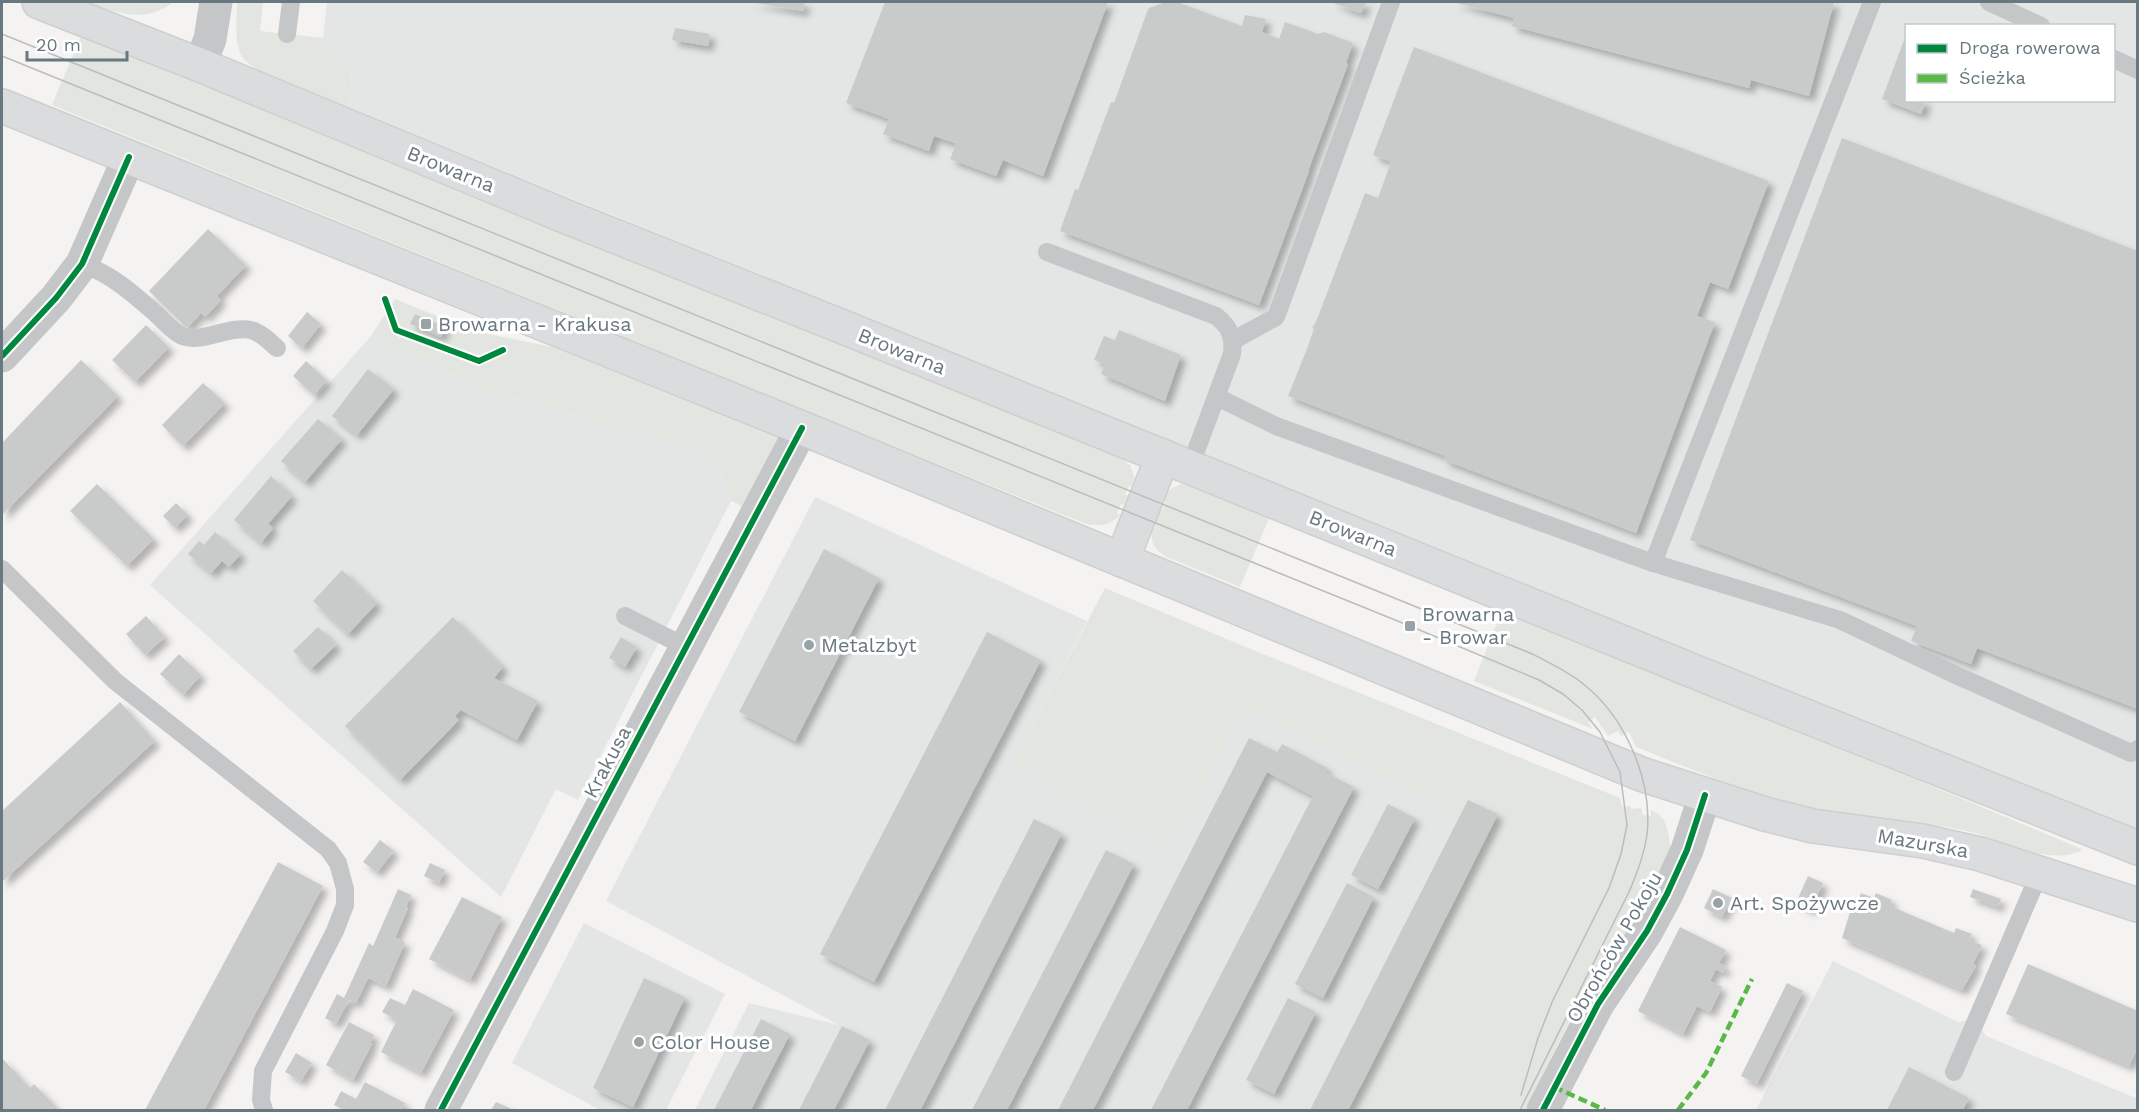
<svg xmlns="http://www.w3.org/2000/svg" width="2139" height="1112" font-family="'Work Sans',sans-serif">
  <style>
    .built { fill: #e4e5e5; fill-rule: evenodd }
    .green { fill: #e3e5e0 }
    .building { fill: #c9caca; filter: url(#shadow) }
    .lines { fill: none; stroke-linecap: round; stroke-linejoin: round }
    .secondary-casing { stroke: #cecfcf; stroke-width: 36 }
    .service { stroke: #c4c6c7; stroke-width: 18 }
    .minor { stroke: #c4c6c7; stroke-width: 33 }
    .secondary { stroke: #dbdcdd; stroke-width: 33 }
    .tram { stroke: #bbbdbd; stroke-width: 1.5 }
    .quiet { stroke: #58b947; stroke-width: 4.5; stroke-dasharray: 9 4.5; stroke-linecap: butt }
    .cycleway-casing { stroke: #fff; stroke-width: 10 }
    .cycleway { stroke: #00873e; stroke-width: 6 }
    .poi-dot { fill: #98a3a7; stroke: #fff; stroke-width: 2 }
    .labels { text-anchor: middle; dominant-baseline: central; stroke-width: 6; stroke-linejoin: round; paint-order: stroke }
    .street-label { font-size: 20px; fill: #67787f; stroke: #fff }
    .poi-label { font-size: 20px; fill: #67787f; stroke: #fff; text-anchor: start }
  </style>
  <defs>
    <filter id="shadow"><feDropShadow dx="5.5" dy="5.5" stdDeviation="3" flood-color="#0004"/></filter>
  </defs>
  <rect width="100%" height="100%" fill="#f4f3f2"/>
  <!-- built -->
  <g class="built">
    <path d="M327 2H2137V829L2036 792 1961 760 350 109 352 70 323 38ZM1906 26H2114V100H1906Z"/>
    <polygon points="371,336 486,390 716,455 731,501 578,800 556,789 501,897 150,585"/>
    <polygon points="815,497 1087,621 1020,751 1230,689 1507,810 1354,1110 695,1110 749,1003 839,1025 606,901"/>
    <polygon points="584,923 725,994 666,1110 600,1110 512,1063"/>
    <polygon points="1833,961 1958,1022 1976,1019 1986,1036 2138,1099 2137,1110 1756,1110"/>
  </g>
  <!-- green -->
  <g class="green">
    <path d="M86 2H173C147 24 115 13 86 2Z"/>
    <path d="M237 2H263L260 31 323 38 352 70 350 109C327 99 249 75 240 53 234 38 237 17 237 2Z"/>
    <path d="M81 36 1124 460 1130 465 1135 478 1131 487 1129 486 1125 494 1128 496 1124 505 1121 504 1117 513 1120 515C1110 526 1100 526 1086 524L52 105Z"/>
    <polygon points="395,299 474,331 552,347 794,443 756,514 731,501 716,455 486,390 371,336"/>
    <path d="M1181 484 1191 487 1269 518 1240 587 1167 557C1154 550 1150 542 1152 528H1155L1159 509 1162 510 1166 501 1163 498 1171 489Z"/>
    <polygon points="1105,588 1248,648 1620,798 1622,807 1630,806 1631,809 1641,808 1643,815 1651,816 1651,810 1659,814 1664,820 1668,832 1671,851 1636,919 1569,1022 1525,1110 1348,1110 1497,814 1469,800 1461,813 1243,706 1172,845 1013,764"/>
    <path d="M1501 613 1915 779 2082 849 2081 851C2044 866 2003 839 1967 831 1913 819 1858 818 1804 806 1746 793 1691 769 1636 747L1629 732 1621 736 1618 731 1608 736 1595 717 1588 722 1593 729 1474 681Z"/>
  </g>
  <!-- building -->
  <g class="building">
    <polygon points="750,2 805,2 803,11"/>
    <polygon points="885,2 1108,2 1043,176 1003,160 996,176 950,159 956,144 955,143 934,136 929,151 883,134 889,119 846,103"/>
    <polygon points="1166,2 1177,2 1242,26 1245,15 1266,19 1262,32 1279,39 1285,22 1318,34 1324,32 1353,43 1346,63 1348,64 1308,171 1309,171 1259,305 1060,231 1075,189 1078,190 1111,102 1114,103 1147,12 1149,8"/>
    <polygon points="1331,2 1366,2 1361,13"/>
    <polygon points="1453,2 1834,2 1809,96 1751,80 1749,88 1512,26 1514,18"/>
    <polygon points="675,28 710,34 708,46 672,40"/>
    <polygon points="1906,35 1906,100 1926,100 1921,114 1882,99"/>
    <polygon points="1414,47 1769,181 1728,289 1710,282 1697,316 1715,322 1636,533 1444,460 1445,456 1443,455 1288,396 1307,349 1314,329 1312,328 1316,322 1365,193 1378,198 1391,162 1373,155"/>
    <polygon points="1842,138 2138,251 2138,709 1977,648 1971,664 1911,641 1917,626 1690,540"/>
    <polygon points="208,229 246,265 217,296 221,300 205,317 201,313 187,328 149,291"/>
    <polygon points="307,312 321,324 302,348 288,336"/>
    <polygon points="415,314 445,327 441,337 410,324"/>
    <polygon points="146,325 169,347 135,382 112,360"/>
    <polygon points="1119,330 1181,355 1165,401 1101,374 1105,364 1094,360 1104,336 1115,340"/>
    <polygon points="81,360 118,396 2,515 2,443"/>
    <polygon points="306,361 327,380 314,395 293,376"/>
    <polygon points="368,369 394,389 357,435 332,416"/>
    <polygon points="203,383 225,403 183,446 162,425"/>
    <polygon points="318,419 342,439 305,482 281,461"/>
    <polygon points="271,476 292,496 268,524 273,528 261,543 234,520"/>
    <polygon points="97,484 154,539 127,566 70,511"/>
    <polygon points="176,503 188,515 175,528 163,516"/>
    <polygon points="215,532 241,554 229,567 222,561 211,573 188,554 199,541 204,545"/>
    <polygon points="824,549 879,578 795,741 739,712"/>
    <polygon points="342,570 377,603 348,634 313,601"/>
    <polygon points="146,616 165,637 145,655 126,634"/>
    <polygon points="453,617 503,667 494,678 538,701 517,740 461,710 455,716 459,720 400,780 345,726"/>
    <polygon points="318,627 336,645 311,669 293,651"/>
    <polygon points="987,632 1041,660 874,982 820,954"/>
    <polygon points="621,637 637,647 625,667 609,658"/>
    <polygon points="179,654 201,675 183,695 160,674"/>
    <polygon points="120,702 155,741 2,882 2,811"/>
    <polygon points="1249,738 1277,752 1282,744 1327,768 1325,772 1354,787 1187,1110 1151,1110 1313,796 1267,772 1093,1110 1058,1110"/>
    <polygon points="1468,800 1498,814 1368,1072 1348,1110 1310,1110"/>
    <polygon points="1388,804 1415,818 1378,889 1351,875"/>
    <polygon points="1034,819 1062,833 924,1103 920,1110 885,1110"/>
    <polygon points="380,840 394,851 377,872 363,862"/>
    <polygon points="1106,850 1134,864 1120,892 1007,1110 972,1110"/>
    <polygon points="278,862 323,886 204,1110 145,1110"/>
    <polygon points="430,863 445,870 439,883 424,876"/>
    <polygon points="1808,876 1823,883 1811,910 1796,903"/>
    <polygon points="1347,883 1374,897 1323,998 1295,984"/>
    <polygon points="398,889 411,895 406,907 408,908 395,938 405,942 386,986 368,978 356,1003 349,1000 336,1024 325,1018 337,994 344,998 369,943 373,946"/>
    <polygon points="1713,889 1732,898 1722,917 1704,908"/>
    <polygon points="1973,889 2001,899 1998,907 1970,897"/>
    <polygon points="1861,893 1874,898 1876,893 1892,900 1890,906 1954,933 1956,928 1972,934 1969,940 1982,945 1973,964 1976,966 1962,990 1842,938 1850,912 1853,913"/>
    <polygon points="462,897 502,917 470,980 429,959"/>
    <polygon points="1680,927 1726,950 1719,963 1726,967 1723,973 1716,969 1710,981 1722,987 1710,1012 1697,1006 1683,1034 1638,1011"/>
    <polygon points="2028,964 2138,1011 2138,1047 2129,1066 2006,1014"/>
    <polygon points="644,978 685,997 633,1107 593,1088"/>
    <polygon points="1787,983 1803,991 1757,1084 1741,1076"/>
    <polygon points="413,989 454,1010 421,1073 381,1052 397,1020 382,1012 390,998 405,1005"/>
    <polygon points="1288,998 1316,1012 1274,1094 1246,1080"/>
    <polygon points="761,1019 790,1034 762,1088 751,1110 714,1110"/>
    <polygon points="349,1022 374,1035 370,1043 372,1044 353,1080 326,1065"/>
    <polygon points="842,1026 870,1040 834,1110 799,1110"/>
    <polygon points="296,1053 312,1063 301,1081 285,1072"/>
    <polygon points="2,1058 30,1088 34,1084 55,1106 50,1110 2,1110"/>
    <polygon points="1909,1067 1969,1098 1963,1110 1887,1110"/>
    <polygon points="365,1082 405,1103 401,1110 344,1110 334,1105 341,1091 356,1099"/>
    <polygon points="496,1102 514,1110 491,1110"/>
  </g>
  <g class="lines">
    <defs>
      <g id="secondary">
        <polyline points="39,2 200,65 567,217 848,329 1765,700 2138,848"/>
        <polyline points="2,106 802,428 1641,774 1765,814 1813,826 1923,841 1980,854 2138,905"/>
        <polyline points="1122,560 1163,456"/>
      </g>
    </defs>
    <!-- secondary casing -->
    <use href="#secondary" class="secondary-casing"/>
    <!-- service -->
    <g class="service">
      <polyline points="1989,2 2041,26"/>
      <polyline points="287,34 291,2"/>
      <polyline points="2114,59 2138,70"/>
      <path d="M1047 252 1216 316C1230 327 1234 337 1232 354L1190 467"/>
      <path d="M82 264C111 274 131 292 154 312 163 320 172 331 182 336 201 344 229 325 251 330 260 332 270 342 277 348"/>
      <polyline points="1234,340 1276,317 1391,2"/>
      <polyline points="1217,397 1276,426 1653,563 1840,620 1958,676 2131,753 2138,749"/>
      <polyline points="1653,563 1872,2"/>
      <polyline points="2,569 115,681 328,849 338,863 345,889 345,905 335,931 263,1071 261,1100 264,1110"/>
      <polyline points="625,616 686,647"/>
      <polyline points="1954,1072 2040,872"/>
    </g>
    <!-- minor -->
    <g class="minor">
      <polyline points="200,65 210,39 216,2"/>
      <polyline points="2,356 56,298 82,264 129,157"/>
      <polyline points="441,1110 802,428"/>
      <polyline points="1543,1110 1598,1004 1647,931 1667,894 1687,850 1705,795"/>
    </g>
    <!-- secondary -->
    <use href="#secondary" class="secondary"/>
    <!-- tram -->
    <g class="tram">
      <path d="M2 34 1530 653C1548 662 1567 671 1582 683 1625 716 1653 780 1647 835 1644 855 1637 874 1629 892L1520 1110"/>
      <polyline points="2,56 1410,626 1539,680 1563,694 1582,710 1600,732 1620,772 1627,825 1621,854 1609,888 1553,1000 1538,1038 1521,1095"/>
    </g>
    <!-- quiet -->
    <g class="quiet">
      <polyline points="1554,1087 1605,1110"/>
      <polyline points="1678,1110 1706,1073 1752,979"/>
    </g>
    <defs>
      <g id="cycleway">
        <polyline points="385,299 396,330 479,361 503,350"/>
        <polyline points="2,356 56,298 82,264 129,157"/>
        <polyline points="441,1110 802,428"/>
        <polyline points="1543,1110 1598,1004 1647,931 1667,894 1687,850 1705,795"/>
      </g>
    </defs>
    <!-- cycleway casing -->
    <use href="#cycleway" class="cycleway-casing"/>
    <!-- cycleway -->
    <use href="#cycleway" class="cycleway"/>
  </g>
  <!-- markers -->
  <g class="poi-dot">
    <rect x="420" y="318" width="12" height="12" rx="3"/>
    <rect x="1404" y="620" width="12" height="12" rx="3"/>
    <circle cx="809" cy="645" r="6"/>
    <circle cx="1718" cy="903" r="6"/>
    <circle cx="639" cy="1042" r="6"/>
  </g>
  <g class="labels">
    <!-- street labels -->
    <g class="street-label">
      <text transform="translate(451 169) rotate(22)">Browarna</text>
      <text transform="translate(902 351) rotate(22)">Browarna</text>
      <text transform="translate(1353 533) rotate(22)">Browarna</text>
      <text transform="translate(607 762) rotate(-62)">Krakusa</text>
      <text transform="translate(1923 843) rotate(10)">Mazurska</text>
      <text transform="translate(1614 947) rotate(-60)">Obrońców Pokoju</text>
    </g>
    <!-- poi labels -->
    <g class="poi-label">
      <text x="438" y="324">Browarna - Krakusa</text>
      <text x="1422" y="614">Browarna<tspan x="1422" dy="23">- Browar</tspan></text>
      <text x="821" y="645">Metalzbyt</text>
      <text x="1730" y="903">Art. Spożywcze</text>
      <text x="651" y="1042">Color House</text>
    </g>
  </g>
  <!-- border -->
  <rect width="2139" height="1112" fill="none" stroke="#67787f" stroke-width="6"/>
  <!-- legend -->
  <rect x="1905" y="24" width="210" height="78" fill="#ffffff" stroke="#c2c9cc" stroke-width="1.5"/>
  <rect x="1917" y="44" width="30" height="9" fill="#00873e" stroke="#c2c9cc" stroke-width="1.5"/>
  <text x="1959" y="54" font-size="18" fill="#67787f">Droga rowerowa</text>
  <rect x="1917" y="74" width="30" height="9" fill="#58b947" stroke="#c2c9cc" stroke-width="1.5"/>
  <text x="1959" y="84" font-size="18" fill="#67787f">Ścieżka</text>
  <!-- scale -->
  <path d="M27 51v9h100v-9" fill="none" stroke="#67787f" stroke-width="3"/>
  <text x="36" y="51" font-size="18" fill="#67787f" stroke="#ffffff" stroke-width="4.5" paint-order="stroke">20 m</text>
</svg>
